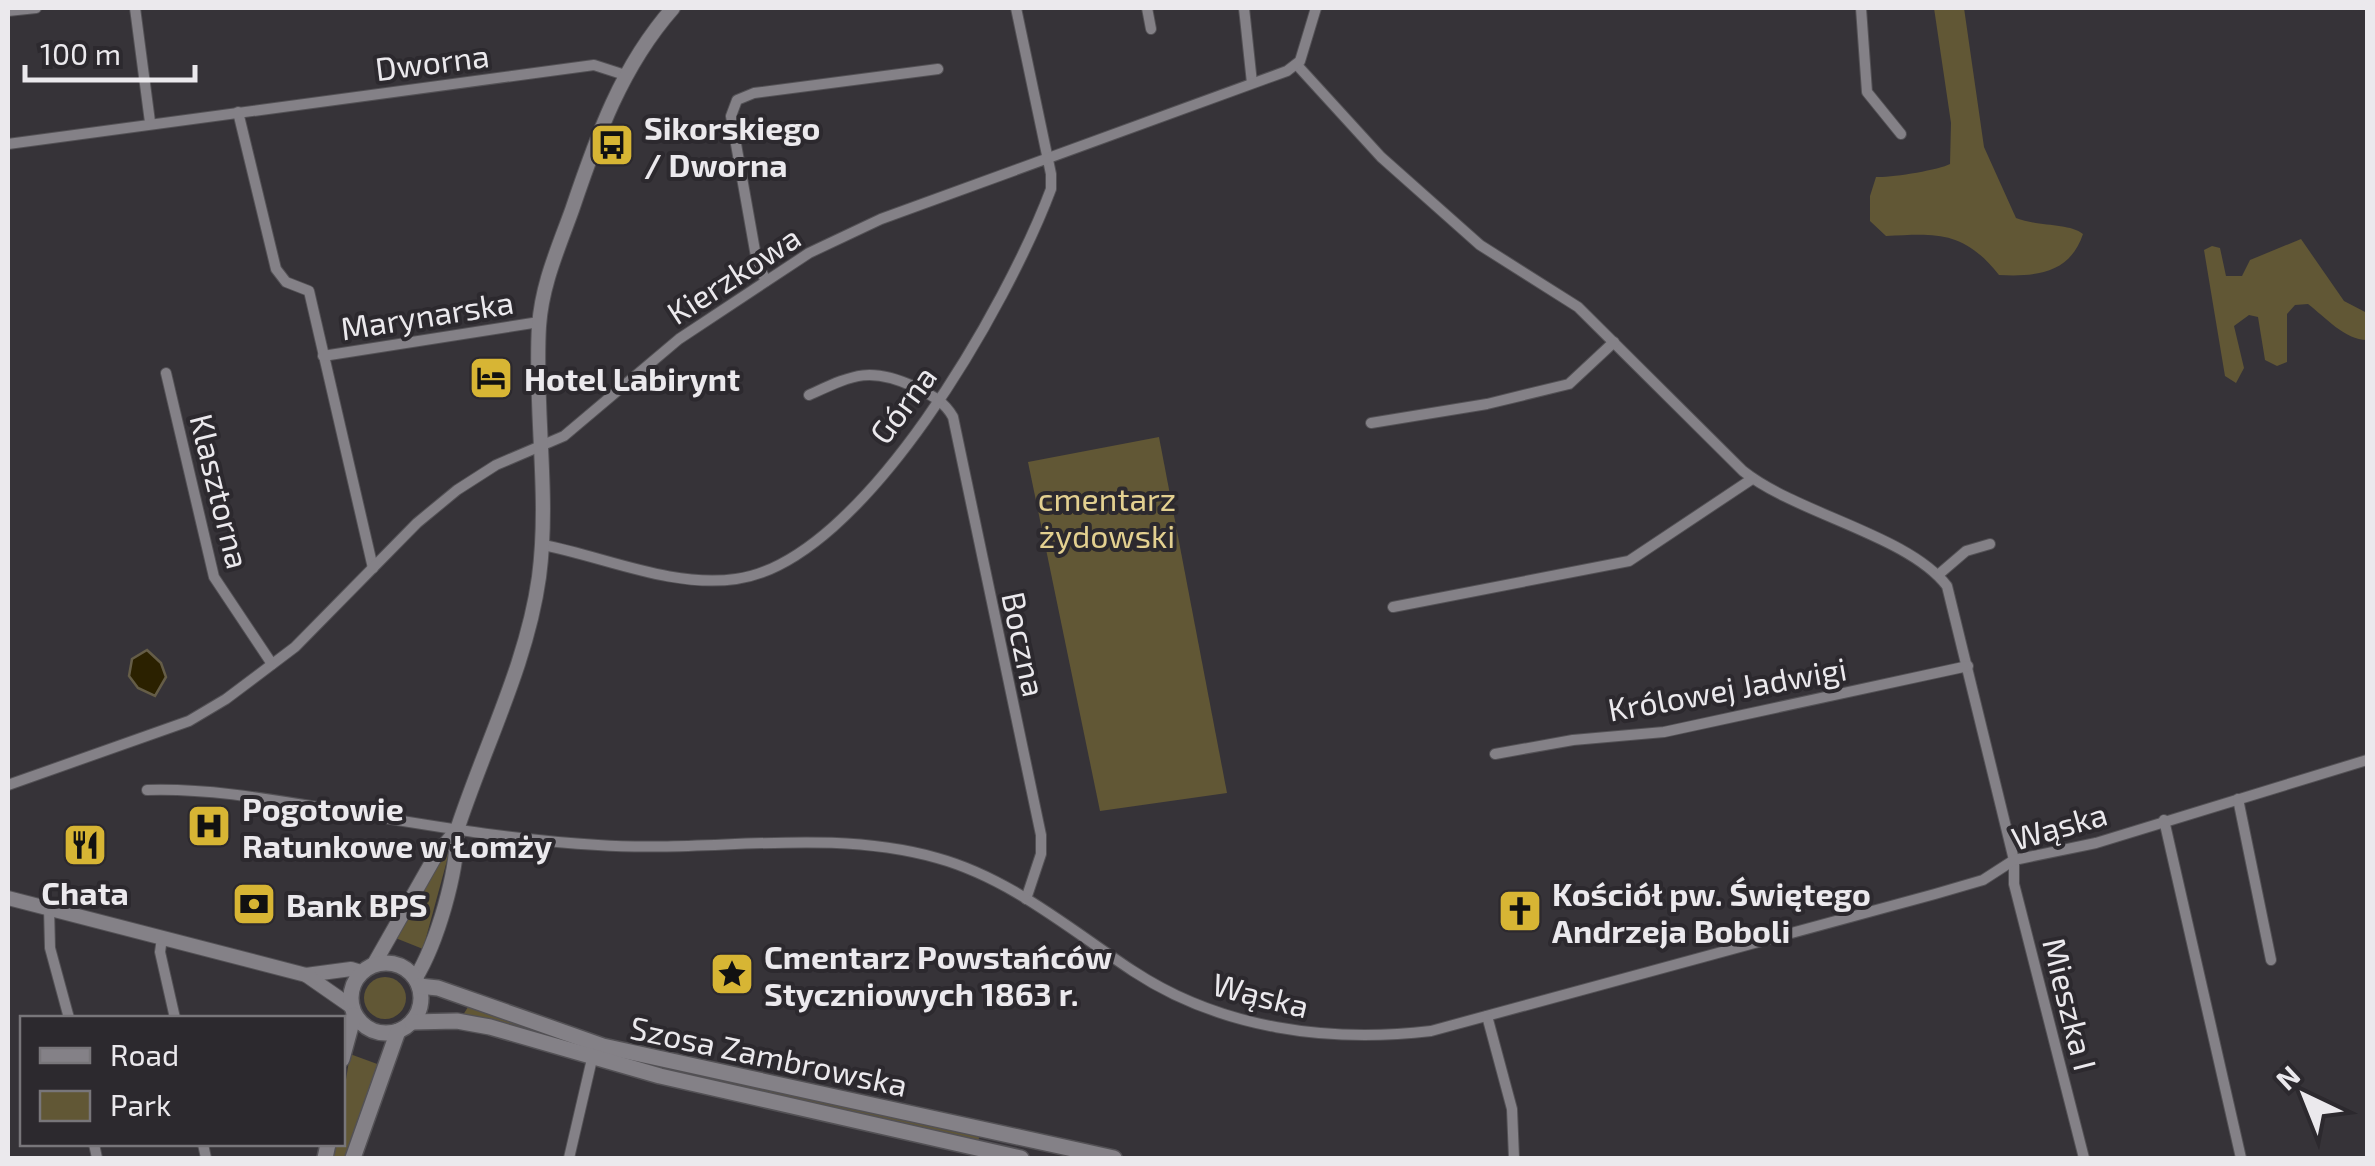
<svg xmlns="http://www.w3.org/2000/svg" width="2375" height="1166" font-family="'Exo 2',sans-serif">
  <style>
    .green { fill: #615735 }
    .water { fill: #2b2100; stroke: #655d47; stroke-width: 2.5 }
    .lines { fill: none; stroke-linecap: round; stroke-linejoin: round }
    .minor-casing { stroke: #535155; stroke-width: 12 }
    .tertiary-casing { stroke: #535155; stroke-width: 16 }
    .secondary-casing { stroke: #535155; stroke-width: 18 }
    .minor { stroke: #848187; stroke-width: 10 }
    .tertiary { stroke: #848187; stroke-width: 14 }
    .secondary { stroke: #848187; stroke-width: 15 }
    .labels { text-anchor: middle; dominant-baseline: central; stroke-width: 8; stroke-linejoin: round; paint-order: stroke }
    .street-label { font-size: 32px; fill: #ebe9ed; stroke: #2c292e }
    .poi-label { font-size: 32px; font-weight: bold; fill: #ebe9ed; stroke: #2c292e; text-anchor: start }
    .park-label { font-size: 32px; fill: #e3d090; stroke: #2c292e }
  </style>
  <rect width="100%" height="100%" fill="#363338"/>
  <!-- green -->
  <g class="green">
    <path d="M1934 8H1964L1984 147 2016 218C2039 227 2069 223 2083 234 2070 273 2037 277 1999 275 1964 231 1938 233 1886 236L1870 221V196L1876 177C1890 178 1939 170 1950 164L1951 123Z"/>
    <path d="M2301 239 2344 301 2367 313V340C2345 340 2325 317 2308 304L2295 305 2287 314V362L2277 366 2265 360 2258 317 2249 315 2234 326 2244 368 2236 383 2225 376 2204 250 2212 246 2220 248 2226 276H2242L2250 260Z"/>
    <polygon points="1159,437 1227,793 1100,811 1028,462"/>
    <polygon points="452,842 423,949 393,937"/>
    <circle cx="385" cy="998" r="21"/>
    <polygon points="468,1007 624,1058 980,1135 978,1141 648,1068 463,1015"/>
    <polygon points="350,1054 380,1065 346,1158 331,1158 334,1144 342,1144 343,1099"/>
  </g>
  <!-- water -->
  <polygon class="water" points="147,650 161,663 166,677 155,696 138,688 129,676 132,659"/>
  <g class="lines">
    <defs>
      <g id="minor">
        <polyline points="135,8 150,122"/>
        <polyline points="1147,8 1151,29"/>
        <polyline points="1244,8 1252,83"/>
        <polyline points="1861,8 1867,92 1901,134"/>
        <polyline points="8,11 36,8"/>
        <path d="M1297 65 1381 157 1480 245 1578 307 1743 471C1797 514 1908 535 1947 586L2014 860V884L2084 1158"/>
        <polyline points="238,112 276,269 286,282 309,291 373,568"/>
        <polyline points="8,144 594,65 625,75"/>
        <polyline points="766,281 757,262 731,116 737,100 754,93 938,69"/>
        <polyline points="323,356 539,322"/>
        <polyline points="166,373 214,577 272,664"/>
        <path d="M809 395C853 375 869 366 915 387 931 395 944 401 953 417L1041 835V854L1026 899"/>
        <polyline points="1371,423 1487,404 1569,384 1614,342"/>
        <path d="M543 545C605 557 672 588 736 579 864 562 1009 301 1051 189V174L1016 8"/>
        <polyline points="1938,575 1966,551 1990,544"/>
        <polyline points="1393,607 1629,561 1752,479"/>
        <polyline points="1495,754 1573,740 1664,732 1968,666"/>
        <polyline points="8,785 189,721 226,699 295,647 417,523 457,490 496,465 564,436 679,339 809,253 881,219 1287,71 1300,61 1316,8"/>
        <path d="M147 790C210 788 274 800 335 810 422 824 509 840 598 845 711 853 826 827 937 858 1010 878 1071 930 1133 971 1221 1029 1329 1043 1431 1031L1935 894 1983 880 2014 860 2096 843 2367 760"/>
        <polyline points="2238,799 2271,960"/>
        <polyline points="2164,820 2241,1158"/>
        <polyline points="49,908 50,948 69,1018"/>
        <polyline points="162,938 160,952 175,1018"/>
        <polyline points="1487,1016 1512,1109 1514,1158"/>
        <polyline points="94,1144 97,1158"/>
        <polyline points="203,1144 206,1158"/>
        <polyline points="569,1158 592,1059"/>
      </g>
      <g id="tertiary">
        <polyline points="8,898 306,975 351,969 361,972"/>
        <polyline points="374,964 436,855 457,830"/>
        <polyline points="306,975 352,1007"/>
        <path d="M415 979C437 943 458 872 457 830 484 747 527 664 539 577 550 494 534 410 539 326 542 284 558 249 572 210 597 136 621 67 673 8"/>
      </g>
      <g id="secondary">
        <circle cx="386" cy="998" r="35"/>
        <polyline points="419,986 438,988 603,1046 1114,1158"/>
        <polyline points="412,1022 457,1021 490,1027 660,1076 1021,1158"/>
        <polyline points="342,1059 354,1015"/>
        <polyline points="325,1158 328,1144"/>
        <polyline points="353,1158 398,1031"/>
      </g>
    </defs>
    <!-- minor casing -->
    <use href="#minor" class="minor-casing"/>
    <!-- tertiary casing -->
    <use href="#tertiary" class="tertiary-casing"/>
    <!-- secondary casing -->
    <use href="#secondary" class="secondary-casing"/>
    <!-- minor -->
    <use href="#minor" class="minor"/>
    <!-- tertiary -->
    <use href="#tertiary" class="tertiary"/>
    <!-- secondary -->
    <use href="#secondary" class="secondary"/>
  </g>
  <!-- icons -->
  <defs>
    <symbol id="bus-square" viewBox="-11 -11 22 22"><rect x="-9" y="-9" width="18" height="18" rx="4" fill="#d7b534" stroke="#2c292e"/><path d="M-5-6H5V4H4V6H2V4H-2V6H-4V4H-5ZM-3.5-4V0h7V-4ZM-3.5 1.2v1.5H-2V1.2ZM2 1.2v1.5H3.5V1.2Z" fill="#111"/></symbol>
    <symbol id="hotel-square" viewBox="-11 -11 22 22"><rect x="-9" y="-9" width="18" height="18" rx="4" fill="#d7b534" stroke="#2c292e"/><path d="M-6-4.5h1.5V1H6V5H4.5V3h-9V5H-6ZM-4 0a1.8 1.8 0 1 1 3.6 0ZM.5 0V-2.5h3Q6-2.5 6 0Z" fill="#111"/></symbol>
    <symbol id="hospital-square" viewBox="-11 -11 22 22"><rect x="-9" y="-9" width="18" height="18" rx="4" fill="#d7b534" stroke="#2c292e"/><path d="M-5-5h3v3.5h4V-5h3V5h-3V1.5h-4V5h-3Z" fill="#111"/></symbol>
    <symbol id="restaurant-square" viewBox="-11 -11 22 22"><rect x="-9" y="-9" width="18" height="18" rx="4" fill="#d7b534" stroke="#2c292e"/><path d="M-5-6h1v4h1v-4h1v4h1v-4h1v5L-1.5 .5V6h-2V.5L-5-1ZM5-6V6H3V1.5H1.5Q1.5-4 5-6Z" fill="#111"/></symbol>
    <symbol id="bank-square" viewBox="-11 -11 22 22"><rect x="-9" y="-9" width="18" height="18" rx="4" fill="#d7b534" stroke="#2c292e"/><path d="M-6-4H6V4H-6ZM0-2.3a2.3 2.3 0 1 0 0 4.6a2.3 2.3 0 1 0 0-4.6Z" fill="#111"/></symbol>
    <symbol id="church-square" viewBox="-11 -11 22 22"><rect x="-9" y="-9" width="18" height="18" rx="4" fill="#d7b534" stroke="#2c292e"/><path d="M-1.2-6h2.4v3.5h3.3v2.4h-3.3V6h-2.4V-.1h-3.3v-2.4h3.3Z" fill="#111"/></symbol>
    <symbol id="sight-square" viewBox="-11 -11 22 22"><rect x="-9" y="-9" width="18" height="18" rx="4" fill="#d7b534" stroke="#2c292e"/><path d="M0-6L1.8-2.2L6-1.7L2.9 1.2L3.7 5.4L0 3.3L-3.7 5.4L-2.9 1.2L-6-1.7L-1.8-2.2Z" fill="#111"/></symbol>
  </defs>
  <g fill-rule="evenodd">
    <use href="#bus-square" x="587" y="120" width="50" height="50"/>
    <use href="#hotel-square" x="466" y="353" width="50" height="50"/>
    <use href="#hospital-square" x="184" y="801" width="50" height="50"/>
    <use href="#restaurant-square" x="60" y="820" width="50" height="50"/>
    <use href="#bank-square" x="229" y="879" width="50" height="50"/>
    <use href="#church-square" x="1495" y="886" width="50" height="50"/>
    <use href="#sight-square" x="707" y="949" width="50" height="50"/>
  </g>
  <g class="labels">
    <!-- street labels -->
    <g class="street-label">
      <text transform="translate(432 61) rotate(-7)">Dworna</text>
      <text transform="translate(733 274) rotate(-33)">Kierzkowa</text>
      <text transform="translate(427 314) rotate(-9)">Marynarska</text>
      <text transform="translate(902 404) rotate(-53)">Górna</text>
      <text transform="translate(221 491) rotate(76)">Klasztorna</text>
      <text transform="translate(1025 644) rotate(78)">Boczna</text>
      <text transform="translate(1727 688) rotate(-10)">Królowej Jadwigi</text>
      <text transform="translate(2059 825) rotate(-16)">Wąska</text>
      <text transform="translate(1261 994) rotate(14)">Wąska</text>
      <text transform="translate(2071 1004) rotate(76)">Mieszka I</text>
      <text transform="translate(769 1055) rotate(12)">Szosa Zambrowska</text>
    </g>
    <!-- poi labels -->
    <g class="poi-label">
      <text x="644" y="127">Sikorskiego<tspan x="644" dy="37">/ Dworna</tspan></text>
      <text x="524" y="378">Hotel Labirynt</text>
      <text x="242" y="808">Pogotowie<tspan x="242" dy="37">Ratunkowe w Łomży</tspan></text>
      <text x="85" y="892" text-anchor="middle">Chata</text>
      <text x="1552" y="893">Kościół pw. Świętego<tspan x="1552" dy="37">Andrzeja Boboli</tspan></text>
      <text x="286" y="904">Bank BPS</text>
      <text x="764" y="956">Cmentarz Powstańców<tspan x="764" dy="37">Styczniowych 1863 r.</tspan></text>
    </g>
    <!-- park labels -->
    <g class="park-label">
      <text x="1107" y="498">cmentarz<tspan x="1107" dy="37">żydowski</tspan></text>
    </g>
  </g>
  <!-- border -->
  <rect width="2375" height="1166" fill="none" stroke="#ebe9ed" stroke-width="20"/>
  <!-- legend -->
  <rect x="20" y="1016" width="325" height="130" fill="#2c292e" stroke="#78767a" stroke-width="2.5"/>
  <rect x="40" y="1048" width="50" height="15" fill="#848187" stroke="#78767a" stroke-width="2.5"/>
  <text x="110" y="1066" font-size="30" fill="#ebe9ed">Road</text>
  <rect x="40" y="1091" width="50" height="30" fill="#615735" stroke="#78767a" stroke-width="2.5"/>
  <text x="110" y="1116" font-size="30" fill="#ebe9ed">Park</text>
  <!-- north arrow -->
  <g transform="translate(2305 1096) rotate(317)" stroke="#2c292e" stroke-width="8" paint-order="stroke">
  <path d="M0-8L18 38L0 25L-18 38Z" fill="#ebe9ed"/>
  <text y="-15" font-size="28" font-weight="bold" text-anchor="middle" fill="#ebe9ed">N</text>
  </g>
  <!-- scale -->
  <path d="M25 65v15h170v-15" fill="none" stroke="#ebe9ed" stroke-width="5"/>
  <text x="40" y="65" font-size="30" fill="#ebe9ed" stroke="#2c292e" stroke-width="8" paint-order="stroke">100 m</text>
</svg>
